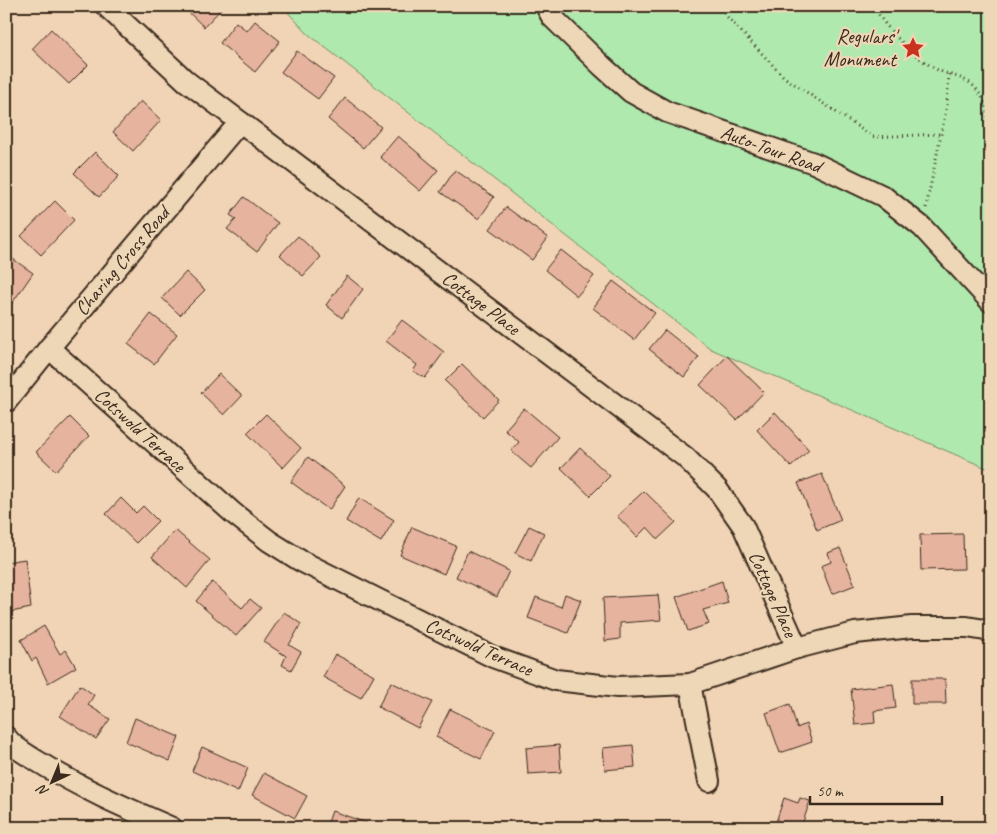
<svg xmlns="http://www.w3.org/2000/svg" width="997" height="834" font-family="Caveat,sans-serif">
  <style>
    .green { fill: #afe9ae; stroke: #758a66 }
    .building { fill: #e6b39f; stroke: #3b2a1e }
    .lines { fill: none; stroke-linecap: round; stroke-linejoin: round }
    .street-casing { stroke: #3b2a1e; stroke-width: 24 }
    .path { stroke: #3b2a1e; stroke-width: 3; stroke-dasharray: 1 4; stroke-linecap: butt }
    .street { stroke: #eed7b6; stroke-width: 20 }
    .labels { text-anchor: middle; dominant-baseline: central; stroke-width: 4.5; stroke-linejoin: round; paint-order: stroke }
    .poi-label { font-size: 20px; fill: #3b2a1e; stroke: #eed7b6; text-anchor: end }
    .street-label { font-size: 20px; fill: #3b2a1e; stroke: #eed7b6 }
  </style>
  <rect width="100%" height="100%" fill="#f1d4b5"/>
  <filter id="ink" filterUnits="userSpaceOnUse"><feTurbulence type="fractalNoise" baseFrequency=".02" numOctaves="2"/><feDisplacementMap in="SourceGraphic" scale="10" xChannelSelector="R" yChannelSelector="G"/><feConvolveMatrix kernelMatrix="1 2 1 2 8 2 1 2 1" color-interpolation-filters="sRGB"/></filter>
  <g filter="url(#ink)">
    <!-- green -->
    <polygon class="green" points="282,6 991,6 991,470 711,349 308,34"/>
    <!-- building -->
    <g class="building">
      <polygon points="182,6 224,6 204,27"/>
      <polygon points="255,21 280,41 255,72 220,43 236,22 247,31"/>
      <polygon points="51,29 88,65 69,84 32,49"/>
      <polygon points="297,51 334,78 318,99 281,72"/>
      <polygon points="345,98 381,127 363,148 328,119"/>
      <polygon points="141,101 161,120 133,151 113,132"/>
      <polygon points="398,136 438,170 420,191 380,157"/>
      <polygon points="95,152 119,176 99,197 74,173"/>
      <polygon points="455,170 494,197 479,219 440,192"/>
      <polygon points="244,197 278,223 257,252 227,229 236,219 230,215"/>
      <polygon points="55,201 74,220 41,255 21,236"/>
      <polygon points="506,207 548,238 532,260 490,229"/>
      <polygon points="298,236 321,257 303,276 280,255"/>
      <polygon points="561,250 594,276 577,296 545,270"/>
      <polygon points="10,257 33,273 6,312 6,262"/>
      <polygon points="186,272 205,290 180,315 162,298"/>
      <polygon points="347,276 363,289 342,318 326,305"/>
      <polygon points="613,281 655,313 634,340 593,308"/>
      <polygon points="151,314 177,334 154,364 128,344"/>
      <polygon points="402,320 444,352 425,378 413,371 417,365 386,341"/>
      <polygon points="665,330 699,357 684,377 649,349"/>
      <polygon points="727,356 764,392 737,420 700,385"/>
      <polygon points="462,364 499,400 483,417 445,381"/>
      <polygon points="219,374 242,396 224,415 201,393"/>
      <polygon points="524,408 558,437 531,468 511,451 519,442 505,430"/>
      <polygon points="775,412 809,450 791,467 757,430"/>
      <polygon points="266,414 301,448 283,468 247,433"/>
      <polygon points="70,417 89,436 56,471 36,452"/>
      <polygon points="580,448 610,476 590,496 561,468"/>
      <polygon points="308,457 345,486 329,510 291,482"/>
      <polygon points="822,474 841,520 817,530 798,483"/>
      <polygon points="644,491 676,522 658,539 647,527 637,537 617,516"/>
      <polygon points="121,498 136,513 143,506 158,521 136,543 106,514"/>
      <polygon points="359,498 394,520 381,542 346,521"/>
      <polygon points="529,526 544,533 531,561 515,553"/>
      <polygon points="412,527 456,546 444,574 400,555"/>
      <polygon points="175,530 210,560 187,588 152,557"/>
      <polygon points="963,534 964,569 921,570 920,535"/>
      <polygon points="991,544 991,573 982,570"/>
      <polygon points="840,548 855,585 832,594 821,566 831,562 828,553"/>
      <polygon points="468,551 509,571 497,597 456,577"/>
      <polygon points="25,559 31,608 6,613 6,562"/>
      <polygon points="722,581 728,603 703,610 709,624 688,631 676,597"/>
      <polygon points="212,582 242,608 250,599 261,608 236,636 196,601"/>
      <polygon points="565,594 581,600 568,633 528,618 536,597 561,607"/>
      <polygon points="658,595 661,620 620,623 620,639 605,641 603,598"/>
      <polygon points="284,612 301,624 289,645 301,652 291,670 282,665 286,656 264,642"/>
      <polygon points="44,626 60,654 66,650 76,667 48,683 36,658 32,661 21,640"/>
      <polygon points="335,654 374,675 361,698 323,677"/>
      <polygon points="912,679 945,679 946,704 912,704"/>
      <polygon points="391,682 432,702 418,728 378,707"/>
      <polygon points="893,684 896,708 874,711 875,723 855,725 851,689"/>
      <polygon points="80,685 94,695 88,705 110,719 96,739 60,716"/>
      <polygon points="790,704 797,728 806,724 812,742 780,753 766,713"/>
      <polygon points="450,709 495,731 481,759 436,737"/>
      <polygon points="135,718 179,737 170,761 126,742"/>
      <polygon points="559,745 561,772 528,774 526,748"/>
      <polygon points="633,745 635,767 605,770 603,748"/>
      <polygon points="202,747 248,768 238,792 192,771"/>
      <polygon points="264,773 307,796 295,818 252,795"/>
      <polygon points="784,798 798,803 800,798 810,801 801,828 774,828"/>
      <polygon points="332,811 367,823 366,828 326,828"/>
      <polygon points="6,815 25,828 6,828"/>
    </g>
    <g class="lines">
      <defs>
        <g id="street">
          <polyline points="106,6 186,81 685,457 717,489 743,526 797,648"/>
          <polyline points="546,6 552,17 602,66 631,92 667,112 814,163 883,196 922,227 991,302"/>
          <polyline points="49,348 233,513 269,541 301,561 493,657 556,680 618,687 690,684 797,648 855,633 912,627 967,627 991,631"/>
          <polyline points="6,402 49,348 240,122"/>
          <polyline points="690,684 709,781"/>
          <path d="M6 737C14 748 26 754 37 761 80 788 126 808 172 828"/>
        </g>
      </defs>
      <!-- street casing -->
      <use href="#street" class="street-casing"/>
      <!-- path -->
      <g class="path">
        <polyline points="717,6 784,77 873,137 941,134"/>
        <path d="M874 6C883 27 919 62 940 71 954 77 967 77 977 90 987 102 988 118 991 134"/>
        <polyline points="926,208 947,105 949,73"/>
      </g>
      <!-- street -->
      <use href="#street" class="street"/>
    </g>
  </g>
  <!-- icons -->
  <defs>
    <symbol id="sight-bare" viewBox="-9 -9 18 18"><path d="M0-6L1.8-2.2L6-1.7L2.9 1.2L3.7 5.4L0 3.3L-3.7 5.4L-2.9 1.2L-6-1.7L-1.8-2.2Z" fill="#c8321e" stroke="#eed7b6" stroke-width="2.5" paint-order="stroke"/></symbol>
  </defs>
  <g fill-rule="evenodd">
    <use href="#sight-bare" x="897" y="32" width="32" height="32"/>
  </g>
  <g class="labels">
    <!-- poi labels -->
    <g class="poi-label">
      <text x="896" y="36">Regulars'<tspan x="896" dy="23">Monument</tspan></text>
    </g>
    <!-- street labels -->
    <g class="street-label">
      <text transform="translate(771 149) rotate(20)">Auto-Tour Road</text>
      <text transform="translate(122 261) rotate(-50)">Charing Cross Road</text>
      <text transform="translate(481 303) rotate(37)">Cottage Place</text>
      <text transform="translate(140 430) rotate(42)">Cotswold Terrace</text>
      <text transform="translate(773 594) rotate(66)">Cottage Place</text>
      <text transform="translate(479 647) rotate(24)">Cotswold Terrace</text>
    </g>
  </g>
  <!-- margin -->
  <rect width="997" height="834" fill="none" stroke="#eed7b6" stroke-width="25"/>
  <rect x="12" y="12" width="972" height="809" fill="none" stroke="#3b2a1e" stroke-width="2" filter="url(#ink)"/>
  <!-- north arrow -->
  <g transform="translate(52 782) rotate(224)" stroke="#eed7b6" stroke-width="4" paint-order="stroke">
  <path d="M0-4L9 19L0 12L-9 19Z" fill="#3b2a1e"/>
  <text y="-8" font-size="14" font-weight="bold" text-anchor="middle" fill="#3b2a1e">N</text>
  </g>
  <!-- scale -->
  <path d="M810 796v8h132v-8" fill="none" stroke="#3b2a1e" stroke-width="2.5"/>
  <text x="817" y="796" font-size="15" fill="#3b2a1e" stroke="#eed7b6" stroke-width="4" paint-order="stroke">50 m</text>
</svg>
